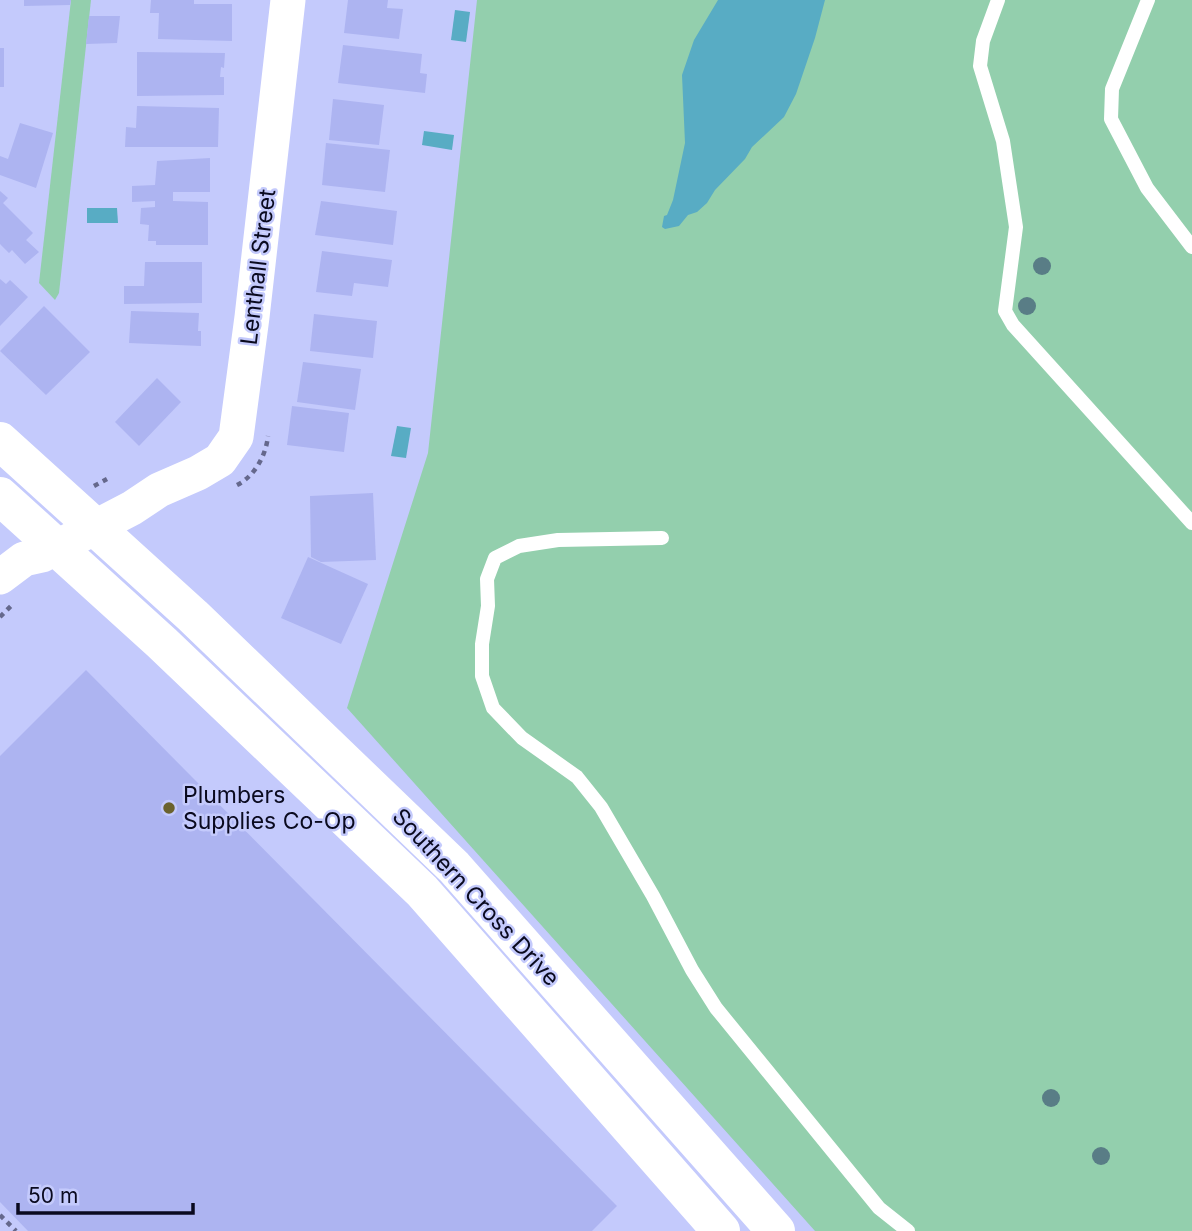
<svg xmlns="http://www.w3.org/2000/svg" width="1192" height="1231" font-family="Inter,sans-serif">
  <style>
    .green { fill: #93cfad }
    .water { fill: #58acc4 }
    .building { fill: #adb4f1 }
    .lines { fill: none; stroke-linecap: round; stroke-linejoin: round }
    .path { stroke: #65688c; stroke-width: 4.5; stroke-dasharray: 5 5; stroke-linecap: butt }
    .service { stroke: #fff; stroke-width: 14 }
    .tertiary { stroke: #fff; stroke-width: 35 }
    .motorway { stroke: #fff; stroke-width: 38 }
    .tree { fill: #597d86 }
    .poi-dot { fill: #6b622e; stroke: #c4cafc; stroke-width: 2.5 }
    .labels { text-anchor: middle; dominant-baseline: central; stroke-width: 5; stroke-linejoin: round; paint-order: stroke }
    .street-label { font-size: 23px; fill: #0a0a1f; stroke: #c4cafc }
    .poi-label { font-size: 23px; fill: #0a0a1f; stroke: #c4cafc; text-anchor: start }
  </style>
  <rect width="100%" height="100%" fill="#c4cafc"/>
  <!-- green -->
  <g class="green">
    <polygon points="71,0 91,0 59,293 55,300 39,283"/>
    <polygon points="477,0 1192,0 1192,1231 815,1231 347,708 428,453"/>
  </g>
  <!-- water -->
  <g class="water">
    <polygon points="718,0 825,0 815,38 796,94 784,117 752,147 745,159 715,190 707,203 697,212 688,215 679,226 665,229 662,227 664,216 667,215 673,200 685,143 682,75 694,40"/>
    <polygon points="455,10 470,12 466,42 451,40"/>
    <polygon points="424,131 454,135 452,150 422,145"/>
    <polygon points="87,208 117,208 118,223 87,223"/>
    <polygon points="397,426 411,428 406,458 391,456"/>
  </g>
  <!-- building -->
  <g class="building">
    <polygon points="24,0 71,0 70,5 24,6"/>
    <polygon points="151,0 194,0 194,4 232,4 232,41 158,39 159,13 150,13"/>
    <polygon points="348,0 388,0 387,8 403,9 399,39 344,33"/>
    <polygon points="89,16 120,16 117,43 86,44"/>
    <polygon points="343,45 422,54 420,73 427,74 425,93 338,83"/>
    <rect x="0" y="48" width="4" height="39"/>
    <polygon points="137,52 225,53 224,68 221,67 220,77 224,77 224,95 137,96"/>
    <polygon points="333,99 384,105 379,145 329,140"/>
    <polygon points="137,106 219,108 218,147 125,147 126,127 136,128"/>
    <polygon points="20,123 53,133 36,188 0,175 0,156 8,159"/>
    <polygon points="326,143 390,150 385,192 322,185"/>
    <polygon points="210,158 210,192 173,192 173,201 208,202 208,245 156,245 156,241 148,241 149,225 140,224 141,208 155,207 155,201 132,202 132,186 155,185 157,161"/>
    <polygon points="0,191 8,198 3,203 33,233 26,240 39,252 25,264 12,250 9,253 0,244"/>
    <polygon points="321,201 397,211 393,245 315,235"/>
    <polygon points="322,251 392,260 388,287 354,283 352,296 316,292"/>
    <polygon points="145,262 202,262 202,303 124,304 124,286 144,286"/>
    <polygon points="0,279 6,284 10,280 28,297 0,326"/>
    <polygon points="44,306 90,352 46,395 0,351"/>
    <polygon points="131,311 199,313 198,331 201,331 201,346 129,343"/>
    <polygon points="314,314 377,321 373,358 310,351"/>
    <polygon points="303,362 361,369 355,410 297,402"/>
    <polygon points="157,378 181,402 139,446 115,422"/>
    <polygon points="292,406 349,413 344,452 287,445"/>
    <polygon points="373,493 376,560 321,562 311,557 310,496"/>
    <polygon points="308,557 368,584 341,644 281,618"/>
    <polygon points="86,670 617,1206 592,1231 28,1231 0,1202 0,756"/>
  </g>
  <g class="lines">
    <!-- path -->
    <g class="path">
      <path d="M237 485C255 476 266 455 268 436"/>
      <polyline points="94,486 107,479"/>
      <polyline points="0,617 14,603"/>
      <polyline points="0,1215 16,1231"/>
    </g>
    <!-- service -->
    <g class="service">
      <polyline points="998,0 983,41 980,66 1003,141 1016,227 1005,311 1013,325 1192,523"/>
      <polyline points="1148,0 1112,89 1111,119 1147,188 1192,247"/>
      <polyline points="662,538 558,540 519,546 495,558 487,579 488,606 482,644 482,676 493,708 522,738 577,777 601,807 653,896 692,970 716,1008 879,1208 908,1231"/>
    </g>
    <!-- tertiary -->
    <polyline class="tertiary" points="0,577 24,559 42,555 132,508 159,490 198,473 220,460 236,437 252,317 288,0"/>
    <!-- motorway -->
    <g class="motorway">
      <polyline points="0,441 193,616 454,867 776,1231"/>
      <polyline points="0,496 162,643 422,891 721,1231"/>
    </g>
  </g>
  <!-- trees -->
  <g class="tree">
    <circle cx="1042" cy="266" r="9"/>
    <circle cx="1027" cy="306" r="9"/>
    <circle cx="1051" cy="1098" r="9"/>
    <circle cx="1101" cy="1156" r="9"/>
  </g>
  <!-- markers -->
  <circle class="poi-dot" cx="169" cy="808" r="7"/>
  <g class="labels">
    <!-- street labels -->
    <g class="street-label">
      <text transform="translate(258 267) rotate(-83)">Lenthall Street</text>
      <text transform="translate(476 897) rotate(47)">Southern Cross Drive</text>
    </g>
    <!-- poi labels -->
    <g class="poi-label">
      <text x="183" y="795">Plumbers<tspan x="183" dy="26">Supplies Co-Op</tspan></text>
    </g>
  </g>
  <!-- scale -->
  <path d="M18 1203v10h175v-10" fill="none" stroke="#0a0a1f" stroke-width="3.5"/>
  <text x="28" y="1203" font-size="21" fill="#0a0a1f" stroke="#c4cafc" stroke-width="5" paint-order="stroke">50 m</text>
</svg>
